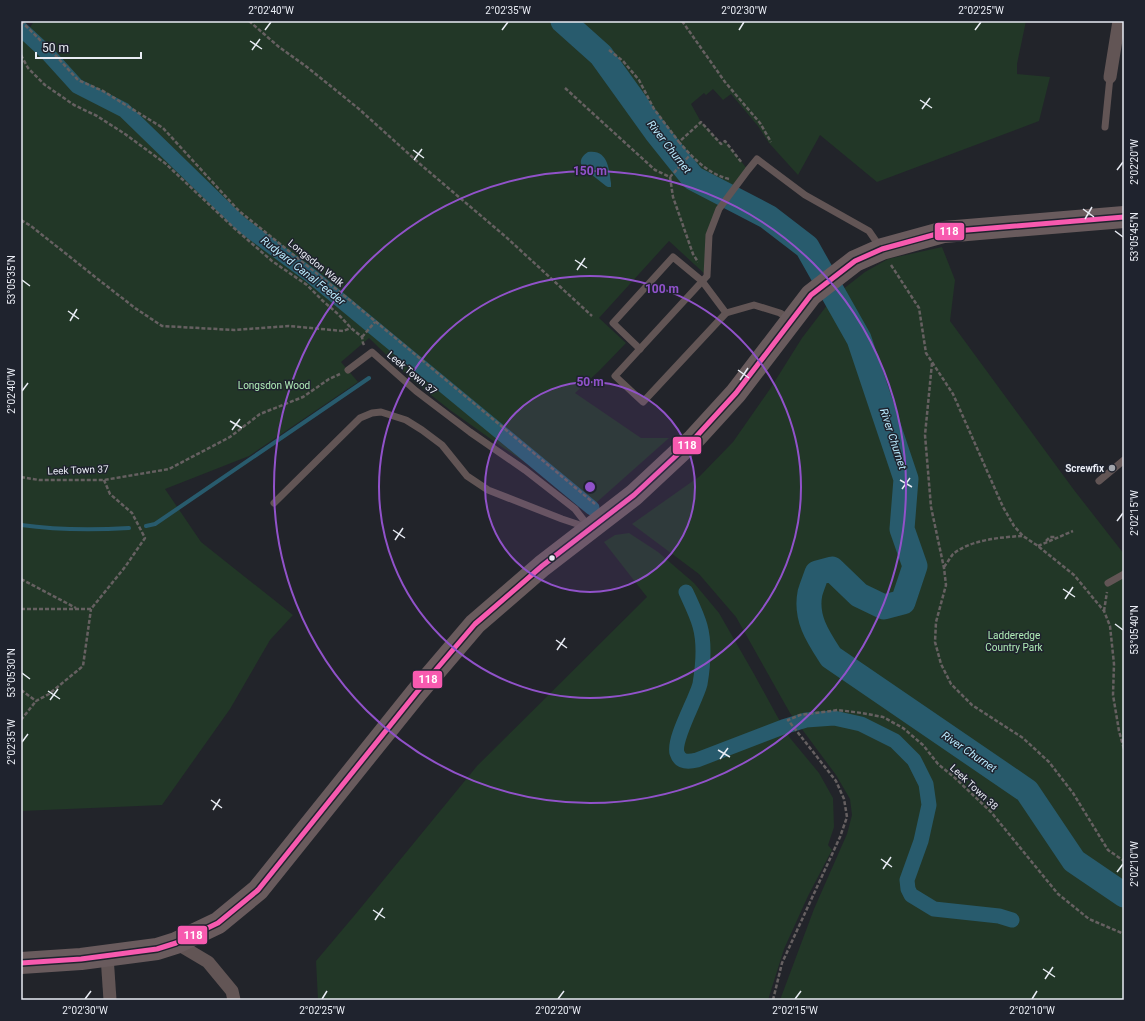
<svg xmlns="http://www.w3.org/2000/svg" width="1145" height="1021" font-family="Roboto,sans-serif">
  <style>
    .green { fill: #223727 }
    .water { fill: #285b6d }
    .lines { fill: none; stroke-linecap: round; stroke-linejoin: round }
    .stream { stroke: #285b6d; stroke-width: 4 }
    .canal { stroke: #285b6d; stroke-width: 15 }
    .river { stroke: #285b6d; stroke-width: 25 }
    .path { stroke: #666061; stroke-width: 2.5; stroke-dasharray: 4 2; stroke-linecap: butt }
    .lane { stroke: #625555; stroke-width: 7 }
    .street { stroke: #625555; stroke-width: 13 }
    .highway { stroke: #695b5d; stroke-width: 22 }
    .bus-1-casing { stroke: #1f232e; stroke-width: 8 }
    .bus-1 { stroke: #f75aaf; stroke-width: 5 }
    .ticks { fill: none; stroke: #e9ecf4; stroke-width: 1.5 }
    .ring { fill: none; stroke: #9152ca; stroke-width: 2 }
    .poi-dot { fill: #a3a6ad; stroke: #1f232e; stroke-width: 1.5 }
    .bus-dot { fill: #e9ecf4; stroke: #1f232e; stroke-width: 1.5 }
    .labels { text-anchor: middle; dominant-baseline: central; stroke-width: 3; stroke-linejoin: round; paint-order: stroke }
    .street-label { font-size: 10px; fill: #e9ecf4; stroke: #1f232e }
    .park-label { font-size: 10px; fill: #b0edb7; stroke: #1f232e }
    .poi-label { font-size: 10px; font-weight: bold; fill: #e9ecf4; stroke: #1f232e; text-anchor: end }
    .water-label { font-size: 11px; font-style: italic; fill: #b8e9fd; stroke: #1f232e }
    .centre { fill: #9152ca; stroke: #1f232e; stroke-width: 2 }
    .ring-label { font-size: 12px; text-anchor: middle; font-weight: bold; fill: #9152ca; stroke: #1f232e; stroke-width: 3; stroke-linejoin: round; paint-order: stroke }
    .line-badge { stroke: #1f232e; stroke-width: 1.5 }
    .badge-label { font-size: 11px; text-anchor: middle; font-weight: bold; fill: #fff }
    .neatline { fill: none; stroke: #e9ecf4; stroke-width: 1.5 }
    .ticks-label { font-size: 10px; text-anchor: middle; fill: #e9ecf4 }
  </style>
  <rect width="100%" height="100%" fill="#22242a"/>
  <!-- green -->
  <g class="green">
    <polygon points="34,21 1026,21 1017,64 1017,74 1050,77 1039,121 877,182 820,135 798,175 769,143 758,126 731,94 723,100 713,89 706,95 704,93 691,104 701,122 721,143 725,141 748,170 719,209 709,235 707,276 669,241 599,318 626,343 599,371 575,393 641,438 669,438 588,510 546,476 502,447 450,410 412,380 369,338 341,362 358,382 249,456 165,489 201,542 293,615 270,640 230,709 162,805 21,811 21,35 24,37"/>
    <polygon points="942,247 955,280 950,321 1074,490 1124,554 1124,888 1123,888 1124,893 1124,1000 780,1000 814,909 847,834 852,815 850,799 836,775 790,713 736,617 699,574 632,524 700,476 733,442 770,389 802,338 828,304 842,290 865,272 888,259"/>
    <polygon points="629,533 658,552 694,583 719,613 754,674 777,716 790,738 819,773 833,798 834,827 828,845 832,850 808,896 784,949 768,1000 318,1000 316,961 354,916 477,766 647,597 604,542 615,535"/>
  </g>
  <!-- water -->
  <path class="water" d="M588 152C608 149 609 169 611 183V187H608L606 186 582 167C579 160 582 156 588 152Z"/>
  <g class="lines">
    <!-- stream -->
    <g class="stream">
      <path d="M21 525C57 530 93 530 129 528"/>
      <polyline points="146,526 155,524 369,378"/>
    </g>
    <!-- canal -->
    <g class="canal">
      <polyline points="21,29 48,54 77,86 124,110 241,224 310,275 592,508"/>
      <path d="M686 592C691 603 697 615 700 626 705 644 703 666 700 684 696 700 673 739 677 753 680 763 689 762 697 760L783 727 806 720 834 718 861 724 895 741 914 760 926 784 929 805 921 841 907 880 908 889 911 895 934 909 999 916 1012 920"/>
    </g>
    <!-- river -->
    <path class="river" d="M563 21 601 55 657 133 693 178 768 217 807 247 859 339 906 479 902 529 915 566 903 602 884 607 859 595 832 569 817 573C815 579 812 586 810 593 805 618 818 637 831 657L1027 791 1074 861 1124 895"/>
    <!-- path -->
    <g class="path">
      <polyline points="21,21 57,57 78,80 103,91 163,128 239,211 346,297 595,504"/>
      <polyline points="249,21 279,47 307,67 359,109 420,164 506,237 592,316"/>
      <polyline points="682,21 725,82 760,123 771,142"/>
      <polyline points="609,50 623,61 639,80 654,109 679,142"/>
      <polyline points="21,55 28,68 45,85 74,105 97,116 125,134 166,164 234,228 272,261 307,285 323,301 338,314 351,328 362,337 363,343 364,345"/>
      <polyline points="565,88 655,170 670,177 690,155"/>
      <polyline points="670,177 673,197 693,254 698,262"/>
      <path d="M729 179C708 174 693 158 679 142L701 122 721 144 725 141 742 163"/>
      <polyline points="21,220 31,226 99,280 135,308 162,326 234,330 289,326 343,331 351,328"/>
      <polyline points="891,265 919,308 926,353 953,394 1003,507 1014,526 1023,536 1038,546 1074,575 1104,611 1110,626 1114,664 1113,695 1119,731 1124,749"/>
      <polyline points="362,337 375,322"/>
      <polyline points="932,363 925,435 931,507 944,568 946,585 936,622 935,642 941,664 951,684 972,705 1023,738 1049,762 1073,793 1108,850 1124,861"/>
      <polyline points="21,477 39,480 104,480 169,469 230,437 260,414 303,397 329,379 340,374"/>
      <polyline points="1046,541 1050,537 1055,537"/>
      <polyline points="1038,546 1073,531"/>
      <path d="M944 567C947 563 950 558 953 554 970 540 1001 537 1023 536"/>
      <polyline points="21,579 76,608"/>
      <polyline points="21,609 91,609 125,567 145,538 132,513 110,494 104,480"/>
      <polyline points="1104,611 1107,592"/>
      <polyline points="21,690 36,701 49,694 83,666 91,609"/>
      <polyline points="21,720 36,701"/>
      <polyline points="773,1000 782,963 840,837 847,817 844,799 836,781 788,720 800,715 838,710 862,713 883,717 903,728 923,745 938,764 955,778 991,812 1058,894 1089,919 1124,934"/>
    </g>
    <!-- lane -->
    <g class="lane">
      <polyline points="1105,127 1110,77"/>
      <polyline points="789,319 780,313 754,305 726,313 643,402 615,376 707,276 709,235 719,209 748,170 757,159 805,195 869,231 880,247"/>
      <polyline points="640,349 613,323 673,257 702,281 726,313"/>
      <polyline points="348,370 372,352 416,391 470,432 525,470 575,509 589,527"/>
      <polyline points="1099,481 1124,460"/>
      <polyline points="274,503 360,418 372,413 381,412 406,420 422,430 442,445 467,476 488,490 562,519 586,527"/>
      <polyline points="1108,583 1124,574"/>
    </g>
    <!-- street -->
    <g class="street">
      <polyline points="1110,77 1119,21"/>
      <polyline points="176,943 208,962 232,991 234,1000"/>
      <polyline points="107,956 110,1000"/>
    </g>
    <!-- highway -->
    <polyline class="highway" points="21,963 81,959 157,949 176,943 218,923 258,890 417,692 475,624 542,566 634,495 694,439 736,393 811,295 855,261 882,249 944,232 1124,217"/>
    <defs>
      <polyline id="bus-1" points="21,963 81,959 157,949 176,943 218,923 258,890 417,692 475,624 542,566 634,495 694,439 736,393 811,295 855,261 882,249 944,232 1124,217"/>
    </defs>
    <!-- bus-1 casing -->
    <use href="#bus-1" class="bus-1-casing"/>
    <!-- bus-1 -->
    <use href="#bus-1" class="bus-1"/>
  </g>
  <!-- ticks -->
  <path class="ticks" d="M265 30 271 22M502 30 508 22M739 30 744 22M975 30 981 22M250 41 262 49M252 50 260 39M920 100 932 108M922 109 930 98M413 150 424 158M414 160 422 149M1117 170 1123 162M1083 209 1094 217M1085 219 1092 207M1115 231 1123 237M575 260 587 268M577 270 585 258M22 280 30 286M68 311 79 319M70 321 77 309M738 370 749 378M740 380 748 368M22 391 28 383M230 421 242 428M232 430 240 419M900 480 912 487M902 489 910 478M1117 521 1123 513M393 530 405 538M395 540 403 528M1063 589 1075 597M1065 599 1073 587M1115 624 1123 630M556 640 567 648M557 650 565 638M22 673 30 679M48 691 60 699M50 700 58 689M22 742 28 734M718 750 730 757M720 759 728 748M211 800 222 808M213 810 220 799M881 859 892 867M883 869 891 857M1117 872 1123 864M373 910 385 918M375 920 383 908M1043 969 1055 977M1045 979 1053 967M85 999 91 991M322 999 327 991M558 999 564 991M795 999 801 991M1032 999 1037 991"/>
  <!-- distance rings -->
  <circle cx="590" cy="487" r="105" fill="#9152ca" fill-opacity=".12"/>
  <g class="ring">
    <circle cx="590" cy="487" r="105"/>
    <circle cx="590" cy="487" r="211"/>
    <circle cx="590" cy="487" r="316"/>
  </g>
  <!-- markers -->
  <circle class="poi-dot" cx="1112" cy="468" r="4"/>
  <circle class="bus-dot" cx="552" cy="558" r="3.5"/>
  <g class="labels">
    <!-- street labels -->
    <g class="street-label">
      <text transform="translate(316 263) rotate(39)">Longsdon Walk</text>
      <text transform="translate(412 373) rotate(40)">Leek Town 37</text>
      <text transform="translate(78 470) rotate(-2)">Leek Town 37</text>
      <text transform="translate(974 787) rotate(43)">Leek Town 38</text>
    </g>
    <!-- park labels -->
    <g class="park-label">
      <text x="274" y="385">Longsdon Wood</text>
      <text x="1014" y="635">Ladderedge<tspan x="1014" dy="12">Country Park</tspan></text>
    </g>
    <!-- poi labels -->
    <g class="poi-label">
      <text x="1104" y="468">Screwfix</text>
    </g>
    <!-- water labels -->
    <g class="water-label">
      <text transform="translate(669 147) rotate(52)">River Churnet</text>
      <text transform="translate(303 271) rotate(38)">Rudyard Canal Feeder</text>
      <text transform="translate(893 439) rotate(72)">River Churnet</text>
      <text transform="translate(969 752) rotate(34)">River Churnet</text>
    </g>
  </g>
  <circle cx="590" cy="487" r="6" class="centre"/>
  <g class="ring-label">
    <text x="590" y="175">150 m</text>
    <text x="662" y="293">100 m</text>
    <text x="590" y="386">50 m</text>
  </g>
  <g class="line-badge">
    <rect x="934" y="222" width="31" height="19" rx="4" fill="#f75aaf"/>
    <rect x="672" y="436" width="30" height="19" rx="4" fill="#f75aaf"/>
    <rect x="412" y="670" width="31" height="19" rx="4" fill="#f75aaf"/>
    <rect x="177" y="925" width="31" height="20" rx="4" fill="#f75aaf"/>
  </g>
  <g class="badge-label">
    <text x="949" y="235">118</text>
    <text x="687" y="449">118</text>
    <text x="428" y="683">118</text>
    <text x="193" y="939">118</text>
  </g>
  <!-- border -->
  <rect width="1145" height="1021" fill="none" stroke="#1f232e" stroke-width="44"/>
  <!-- scale -->
  <path d="M36 52v6h105v-6" fill="none" stroke="#e9ecf4" stroke-width="2"/>
  <text x="42" y="52" font-size="12" fill="#e9ecf4" stroke="#1f232e" stroke-width="3" paint-order="stroke">50 m</text>
  <rect x="22" y="22" width="1101" height="977" class="neatline"/>
  <g class="ticks-label">
    <text x="271" y="14">2°02'40"W</text>
    <text x="508" y="14">2°02'35"W</text>
    <text x="744" y="14">2°02'30"W</text>
    <text x="981" y="14">2°02'25"W</text>
    <text transform="translate(1134 162) rotate(-90)" y="4">2°02'20"W</text>
    <text transform="translate(1134 237) rotate(-90)" y="4">53°05'45"N</text>
    <text transform="translate(11 280) rotate(-90)" y="4">53°05'35"N</text>
    <text transform="translate(11 391) rotate(-90)" y="4">2°02'40"W</text>
    <text transform="translate(1134 513) rotate(-90)" y="4">2°02'15"W</text>
    <text transform="translate(1134 630) rotate(-90)" y="4">53°05'40"N</text>
    <text transform="translate(11 673) rotate(-90)" y="4">53°05'30"N</text>
    <text transform="translate(11 742) rotate(-90)" y="4">2°02'35"W</text>
    <text transform="translate(1134 864) rotate(-90)" y="4">2°02'10"W</text>
    <text x="85" y="1014">2°02'30"W</text>
    <text x="322" y="1014">2°02'25"W</text>
    <text x="558" y="1014">2°02'20"W</text>
    <text x="795" y="1014">2°02'15"W</text>
    <text x="1032" y="1014">2°02'10"W</text>
  </g>
</svg>
